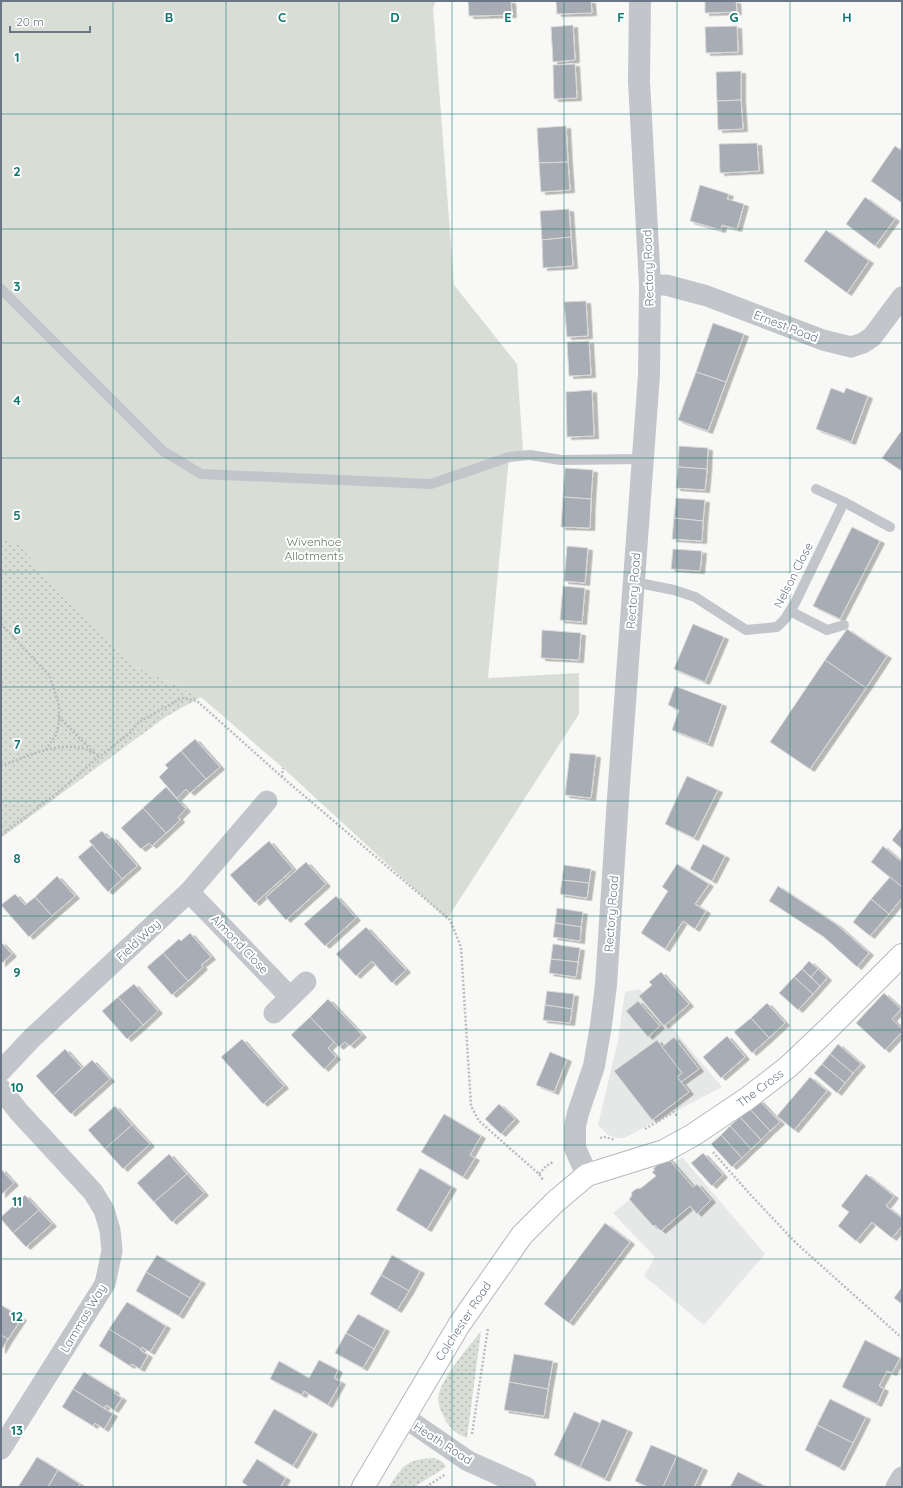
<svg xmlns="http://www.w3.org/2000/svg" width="903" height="1488" font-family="Quicksand,sans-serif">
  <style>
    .built { fill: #e6e7e7 }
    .grass { fill: url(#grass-dots) }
    .green { fill: #d8ddd6 }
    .building { fill: #a8adb5; stroke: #dadad8; filter: url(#shadow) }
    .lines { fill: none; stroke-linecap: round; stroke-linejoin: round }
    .secondary-casing { stroke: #b5b8be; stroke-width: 24 }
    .path { stroke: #babcbf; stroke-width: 2.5; stroke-dasharray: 2 2; stroke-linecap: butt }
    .service { stroke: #c2c5c9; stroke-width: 10 }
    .minor { stroke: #c2c5c9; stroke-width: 21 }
    .tertiary { stroke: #c2c5c9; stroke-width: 22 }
    .secondary { stroke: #fff; stroke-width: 22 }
    .grid { fill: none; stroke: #0f766e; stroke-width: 1; stroke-opacity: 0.55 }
    .labels { text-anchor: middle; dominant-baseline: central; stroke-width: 4; stroke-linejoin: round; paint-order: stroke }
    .street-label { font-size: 12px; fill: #6a7585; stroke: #fff }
    .park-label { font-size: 12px; fill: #667764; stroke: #fff }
    .grid-label { font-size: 13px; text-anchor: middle; font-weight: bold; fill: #0f766e; stroke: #fff; stroke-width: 4; stroke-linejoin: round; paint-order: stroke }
  </style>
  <defs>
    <pattern id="grass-dots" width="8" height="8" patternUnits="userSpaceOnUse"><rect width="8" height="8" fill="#d8ddd6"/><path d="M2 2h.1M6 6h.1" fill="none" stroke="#b3b8b3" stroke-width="1.8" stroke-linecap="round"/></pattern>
    <filter id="shadow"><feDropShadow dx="4.5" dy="2.5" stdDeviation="0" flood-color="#0004"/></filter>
  </defs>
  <rect width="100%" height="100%" fill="#f8f8f6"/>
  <!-- built -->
  <g class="built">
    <polygon points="639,989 722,1087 624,1138 616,1138 608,1135 598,1125 618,1040 625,992"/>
    <polygon points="682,1157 765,1254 704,1325 644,1276 655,1257 613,1213"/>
  </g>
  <!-- grass -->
  <g class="grass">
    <polygon points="1,539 19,544 59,593 135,666 201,697 167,716 1,838"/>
    <path d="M481 1331 467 1438C456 1434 447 1426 443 1415 440 1409 437 1402 439 1394 442 1378 470 1345 481 1331Z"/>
    <path d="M433 1458C439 1459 443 1461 446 1467L414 1487H389C402 1466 407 1459 433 1458Z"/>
  </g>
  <!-- green -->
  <polygon class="green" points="1,1 436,1 433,8 454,285 517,364 523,451 509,457 488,678 579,673 579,714 447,919 283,768 201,697 135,666 59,593 19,544 1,539"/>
  <!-- building -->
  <g class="building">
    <polygon points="468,1 511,1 512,15 469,16"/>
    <polygon points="556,1 591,1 592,13 557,14"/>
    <polygon points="705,1 736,1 737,12 705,13"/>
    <polygon points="573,25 575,60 553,62 551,27"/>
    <polygon points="737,26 738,52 706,53 705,27"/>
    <polygon points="575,64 577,98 554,99 553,65"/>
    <polygon points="741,71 741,100 717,101 716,72"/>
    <polygon points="741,100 743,129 718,130 717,101"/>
    <polygon points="566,126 568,162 539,163 537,128"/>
    <polygon points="757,143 759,171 720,173 719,144"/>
    <polygon points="895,146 902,151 902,203 871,181"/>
    <polygon points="568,162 570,190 541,192 539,163"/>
    <polygon points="700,185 729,194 727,199 744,204 737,229 722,225 721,230 690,221"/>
    <polygon points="865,197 895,219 875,246 846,224"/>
    <polygon points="569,209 571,237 542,240 540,211"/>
    <polygon points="826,230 869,261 847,293 804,261"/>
    <polygon points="571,237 573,266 543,268 542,240"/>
    <polygon points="586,301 588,336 567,337 564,302"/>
    <polygon points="713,323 744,334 726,382 696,372"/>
    <polygon points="589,341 591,375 569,376 567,342"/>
    <polygon points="696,372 726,382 708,431 678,420"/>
    <polygon points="831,388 844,393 846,388 868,396 851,442 816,429"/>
    <polygon points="592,390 594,436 567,437 566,392"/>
    <polygon points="902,430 902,471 882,458"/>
    <polygon points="679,446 708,448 707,469 678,467"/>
    <polygon points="678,467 707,469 705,490 676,488"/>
    <polygon points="565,468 593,470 591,499 563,497"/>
    <polygon points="563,497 591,499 590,528 561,527"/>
    <polygon points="676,498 705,500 703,521 674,518"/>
    <polygon points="674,518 703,521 702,541 672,539"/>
    <polygon points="852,527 880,541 840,619 813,606"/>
    <polygon points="567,546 588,548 585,583 564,581"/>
    <polygon points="673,549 702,551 700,571 671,569"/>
    <polygon points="563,586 585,588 582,622 560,620"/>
    <polygon points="693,624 724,637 705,682 674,669"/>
    <polygon points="847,629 887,656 866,688 825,660"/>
    <polygon points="542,630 581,633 579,660 541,658"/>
    <polygon points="825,660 866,688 810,769 770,742"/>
    <polygon points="675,686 722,704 708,744 672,730 679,710 668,705"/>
    <polygon points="195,739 220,767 206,779 181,751"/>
    <polygon points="181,751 206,779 190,793 186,789 177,798 159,777 168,768 165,765"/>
    <polygon points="570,753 596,755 591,798 565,795"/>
    <polygon points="687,776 718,790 694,838 665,824"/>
    <polygon points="166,787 186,809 178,817 180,820 166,833 143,808"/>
    <polygon points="143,808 166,833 152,846 149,843 141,849 121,828"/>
    <polygon points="902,827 902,849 892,840"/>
    <polygon points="102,831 109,839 112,837 137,866 122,879 89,841"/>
    <polygon points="269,841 293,869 255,903 230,875"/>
    <polygon points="703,844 725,856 712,881 690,869"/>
    <polygon points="92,845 122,879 108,892 78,857"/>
    <polygon points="883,846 902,862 902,887 871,862"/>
    <polygon points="306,862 326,884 286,920 266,897"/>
    <polygon points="677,864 709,884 695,904 706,911 695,929 683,921 665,949 641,933 668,891 662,887"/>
    <polygon points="564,865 591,869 589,883 562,880"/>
    <polygon points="57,876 75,896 52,916 35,897"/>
    <polygon points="890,877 902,887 902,898 889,914 871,899"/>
    <polygon points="562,880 589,883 587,898 560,894"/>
    <polygon points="778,886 836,924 869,953 857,967 824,937 769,901"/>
    <polygon points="15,894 25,905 35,897 52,916 29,937 1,905"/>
    <polygon points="336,896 356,918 325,946 304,924"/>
    <polygon points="871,899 889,914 870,936 853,922"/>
    <polygon points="557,908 583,912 581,927 555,923"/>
    <polygon points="555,923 581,927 580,941 553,937"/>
    <polygon points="366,927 406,970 392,983 372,961 356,976 336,954"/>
    <polygon points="190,933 211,957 201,965 203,967 188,981 163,953 179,939 181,941"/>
    <polygon points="1,942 12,954 1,964"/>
    <polygon points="553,944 580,948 578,962 551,959"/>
    <polygon points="163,953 188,981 172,995 147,967"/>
    <polygon points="551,959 578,962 576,977 549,973"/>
    <polygon points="809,961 818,969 811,977 802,969"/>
    <polygon points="802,969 820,986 813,994 794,977"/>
    <polygon points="818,969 827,978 820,986 811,977"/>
    <polygon points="661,972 689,1004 664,1026 639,996 652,985 649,982"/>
    <polygon points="794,977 813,994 798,1010 779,993"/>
    <polygon points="134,984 158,1011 143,1025 118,997"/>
    <polygon points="547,991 574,994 572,1009 545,1005"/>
    <polygon points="884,993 901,1009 892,1019 902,1029 902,1032 885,1050 856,1023"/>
    <polygon points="118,997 143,1025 127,1039 102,1011"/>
    <polygon points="328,999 362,1035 350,1046 345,1042 339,1047 310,1017"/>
    <polygon points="638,1001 660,1026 648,1037 626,1011"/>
    <polygon points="767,1003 785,1023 769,1038 751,1018"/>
    <polygon points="545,1005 572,1009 570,1023 543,1020"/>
    <polygon points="310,1017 334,1042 328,1048 336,1057 324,1069 291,1035"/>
    <polygon points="751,1018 769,1038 752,1053 734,1032"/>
    <polygon points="727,1036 745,1057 721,1078 703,1057"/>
    <polygon points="674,1037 699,1069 681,1082 677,1077 682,1073 662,1047"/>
    <polygon points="242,1039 284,1086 263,1104 221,1057"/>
    <polygon points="657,1040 682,1073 677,1077 689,1092 652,1120 614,1071"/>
    <polygon points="838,1044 861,1064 853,1073 830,1054"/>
    <polygon points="65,1049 82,1068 53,1095 36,1076"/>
    <polygon points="550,1052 567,1059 554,1092 536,1085"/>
    <polygon points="830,1054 853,1073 845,1083 822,1064"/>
    <polygon points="92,1060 110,1079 71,1114 53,1095"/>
    <polygon points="822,1064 845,1083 837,1093 814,1073"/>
    <polygon points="810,1077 827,1091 794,1130 777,1116"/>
    <polygon points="759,1100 780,1122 770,1131 749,1108"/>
    <polygon points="499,1104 515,1119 501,1134 485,1119"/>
    <polygon points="115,1106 132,1125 105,1149 88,1130"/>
    <polygon points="749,1108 770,1131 761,1140 740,1117"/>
    <polygon points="444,1114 481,1136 470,1155 475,1158 463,1177 421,1152"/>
    <polygon points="740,1117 761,1140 751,1149 730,1126"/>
    <polygon points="132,1125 150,1144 123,1169 105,1149"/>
    <polygon points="730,1126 751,1149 742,1158 721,1135"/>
    <polygon points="721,1135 742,1158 732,1167 711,1144"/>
    <polygon points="703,1153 723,1175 712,1186 691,1163"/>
    <polygon points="169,1154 187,1174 154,1202 137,1183"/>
    <polygon points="667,1157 693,1187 697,1184 711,1200 697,1214 690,1206 661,1231 655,1225 653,1226 629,1199 631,1197 632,1192 636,1189 641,1188 656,1176 652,1172 655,1170 653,1169"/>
    <polygon points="420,1168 452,1187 427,1229 396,1210"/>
    <polygon points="1,1169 14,1183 1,1195"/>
    <polygon points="187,1174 204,1193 172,1222 154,1202"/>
    <polygon points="866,1174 894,1196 886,1206 902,1218 902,1226 892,1238 872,1222 856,1241 838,1226 849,1212 841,1206"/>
    <polygon points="25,1195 39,1210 13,1233 1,1219 1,1217"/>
    <polygon points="39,1210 52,1224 26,1247 13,1233"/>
    <polygon points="605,1223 630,1242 569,1323 544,1304"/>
    <polygon points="157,1255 201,1281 190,1298 146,1272"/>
    <polygon points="392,1255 420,1271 409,1291 381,1275"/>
    <polygon points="146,1272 190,1298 179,1316 136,1291"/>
    <polygon points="381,1275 409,1291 397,1310 370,1294"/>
    <polygon points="902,1287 902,1304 894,1298"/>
    <polygon points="127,1302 166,1326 150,1352 142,1347 141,1349 109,1329"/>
    <polygon points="1,1305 22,1318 8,1339 1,1335"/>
    <polygon points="358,1314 385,1329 374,1349 346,1333"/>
    <polygon points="109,1329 141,1349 140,1350 148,1355 140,1369 132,1364 130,1366 99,1346"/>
    <polygon points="346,1333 374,1349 363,1368 335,1353"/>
    <polygon points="1,1335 8,1339 1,1351"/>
    <polygon points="865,1340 900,1358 892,1373 887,1371 879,1386 884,1389 877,1404 842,1387"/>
    <polygon points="514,1354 553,1361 548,1389 509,1382"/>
    <polygon points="319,1360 338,1370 334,1378 341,1382 328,1405 304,1391 302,1395 270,1379 279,1361 309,1378"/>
    <polygon points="84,1372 115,1391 114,1393 122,1398 114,1410 106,1405 104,1408 73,1389"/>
    <polygon points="509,1382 548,1389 544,1416 504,1410"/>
    <polygon points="73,1389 113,1414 104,1429 95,1423 93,1426 62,1407"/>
    <polygon points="830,1399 866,1417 853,1443 817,1425"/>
    <polygon points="274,1409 313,1432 293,1466 254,1443"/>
    <polygon points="574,1412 600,1423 580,1467 554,1455"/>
    <polygon points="602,1419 628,1430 605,1479 580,1467"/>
    <polygon points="817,1425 853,1443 840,1468 805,1450"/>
    <polygon points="651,1445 677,1456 663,1487 648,1487 635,1481"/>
    <polygon points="677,1456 703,1468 694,1487 663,1487"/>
    <polygon points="37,1457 58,1470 48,1487 18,1487"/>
    <polygon points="257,1459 286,1478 280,1487 249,1487 242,1482"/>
    <polygon points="58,1470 80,1484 78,1487 48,1487"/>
    <polygon points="738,1472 763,1485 762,1487 730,1487"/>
  </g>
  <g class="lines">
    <defs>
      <polyline id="secondary" points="363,1487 459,1325 522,1235 555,1202 587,1175 664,1151 693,1135 748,1098 788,1067 826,1031 902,955"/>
    </defs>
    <!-- secondary casing -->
    <use href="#secondary" class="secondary-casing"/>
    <!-- path -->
    <g class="path">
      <polyline points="1,624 50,676 59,705 59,723 56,735 46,749"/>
      <polyline points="59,717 93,752"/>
      <path d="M1 766C31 755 69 735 99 756"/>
      <polyline points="282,777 283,768"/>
      <polyline points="1,835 56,794 100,756 131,732 139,722 182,698 197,701 282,777 450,920 461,947 471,1106 479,1121 539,1174 543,1180"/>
      <polyline points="645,1129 674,1112 677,1116"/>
      <polyline points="600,1138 605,1137 615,1140"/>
      <polyline points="713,1152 748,1192 796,1243 902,1338"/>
      <polyline points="539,1174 546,1166 553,1162"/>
      <polyline points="472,1434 488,1328"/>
      <polyline points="426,1487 446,1474"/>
    </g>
    <!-- service -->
    <g class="service">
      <polyline points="1,289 163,451 201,474 431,484 509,457 530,455 561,460 642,459"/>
      <polyline points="844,502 890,527"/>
      <polyline points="634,582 674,590 695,597 746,630 777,627 785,619 795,603 844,502 816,489"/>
      <polyline points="790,611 827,630 844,625"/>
    </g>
    <!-- minor -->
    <g class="minor">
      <polyline points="650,285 666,285 707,296 823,340 851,347 863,343 872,337 902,297"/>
      <polyline points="189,892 290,997"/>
      <polyline points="274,1013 306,982"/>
      <polyline points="1,1071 32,1038 189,892 267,801"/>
      <polyline points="1,1089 19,1112 93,1192 104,1210 110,1230 112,1251 105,1284 1,1449"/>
      <polyline points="404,1417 468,1461 526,1487"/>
      <polyline points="896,1487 902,1477"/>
    </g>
    <!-- tertiary -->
    <polyline class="tertiary" points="587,1175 575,1148 575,1126 578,1113 594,1066 601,1025 606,985 618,798 649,375 650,285 639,81 640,1"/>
    <!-- secondary -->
    <use href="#secondary" class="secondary"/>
  </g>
  <!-- grid -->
  <path class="grid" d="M113 1V1487M226 1V1487M339 1V1487M452 1V1487M564 1V1487M677 1V1487M790 1V1487M1 114H902M1 229H902M1 343H902M1 458H902M1 572H902M1 687H902M1 801H902M1 916H902M1 1030H902M1 1145H902M1 1259H902M1 1374H902"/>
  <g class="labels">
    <!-- street labels -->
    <g class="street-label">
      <text transform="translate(648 268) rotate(-92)">Rectory Road</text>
      <text transform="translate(786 326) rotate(21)">Ernest Road</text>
      <text transform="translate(793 575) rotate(-63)">Nelson Close</text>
      <text transform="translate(633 591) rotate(-86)">Rectory Road</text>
      <text transform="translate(611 914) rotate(-86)">Rectory Road</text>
      <text transform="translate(138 940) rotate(-43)">Field Way</text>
      <text transform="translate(240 944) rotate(46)">Almond Close</text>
      <text transform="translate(760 1088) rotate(-37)">The Cross</text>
      <text transform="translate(83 1318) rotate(-59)">Lammas Way</text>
      <text transform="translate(463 1321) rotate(-57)">Colchester Road</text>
      <text transform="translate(443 1443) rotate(33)">Heath Road</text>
    </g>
    <!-- park labels -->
    <g class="park-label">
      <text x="314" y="541">Wivenhoe<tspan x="314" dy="14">Allotments</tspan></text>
    </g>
  </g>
  <g class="grid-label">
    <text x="169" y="22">B</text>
    <text x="282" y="22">C</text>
    <text x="395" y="22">D</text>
    <text x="508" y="22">E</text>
    <text x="621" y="22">F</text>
    <text x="734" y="22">G</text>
    <text x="847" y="22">H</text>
    <text x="17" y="62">1</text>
    <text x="17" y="176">2</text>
    <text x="17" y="291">3</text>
    <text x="17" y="405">4</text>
    <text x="17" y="520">5</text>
    <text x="17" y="634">6</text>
    <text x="17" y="749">7</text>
    <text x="17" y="863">8</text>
    <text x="17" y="977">9</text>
    <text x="17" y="1092">10</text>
    <text x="17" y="1206">11</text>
    <text x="17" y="1321">12</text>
    <text x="17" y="1435">13</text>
  </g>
  <!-- border -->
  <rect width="903" height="1488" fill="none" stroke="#6a7585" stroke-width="4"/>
  <!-- scale -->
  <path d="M10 26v6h80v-6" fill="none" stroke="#6a7585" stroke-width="2"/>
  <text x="16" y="26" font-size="12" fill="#6a7585" stroke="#ffffff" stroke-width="3" paint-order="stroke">20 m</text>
</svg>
